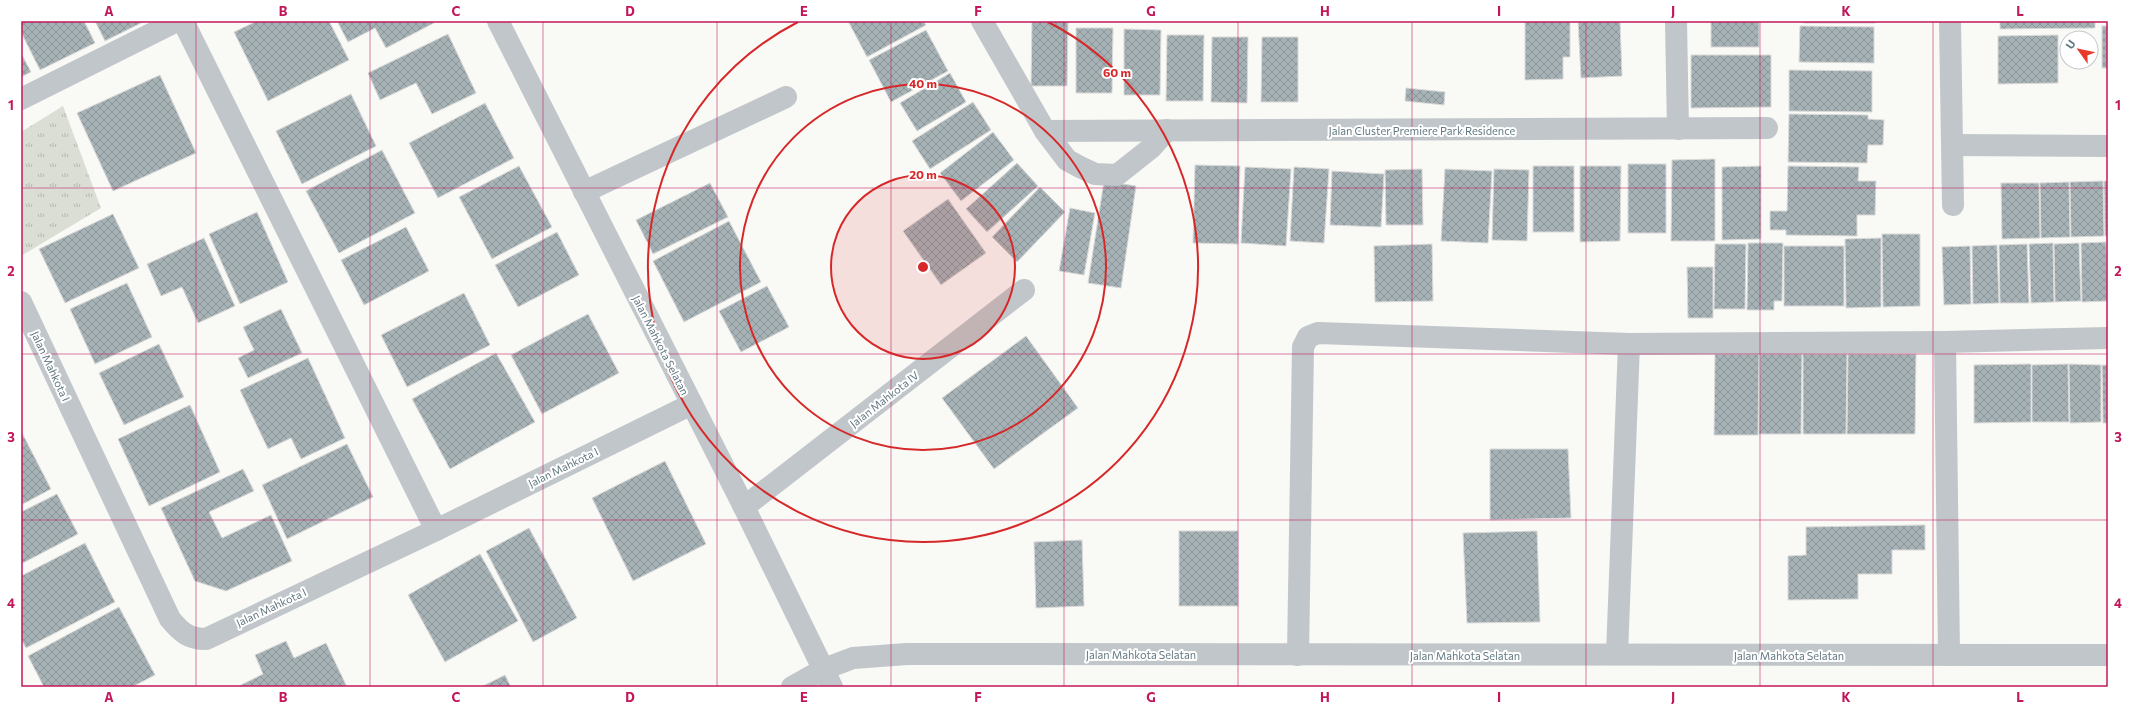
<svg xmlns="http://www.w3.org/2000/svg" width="2129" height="708" font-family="Commissioner,sans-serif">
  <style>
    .grass { fill: url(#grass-tufts) }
    .building { fill: url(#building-cross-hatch); stroke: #dbdad9 }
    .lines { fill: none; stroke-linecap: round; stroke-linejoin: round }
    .minor { stroke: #c0c6c9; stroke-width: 22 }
    .grid { fill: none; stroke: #c2185b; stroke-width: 1; stroke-opacity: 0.55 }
    .ring { fill: none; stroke: #d62828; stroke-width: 2 }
    .labels { text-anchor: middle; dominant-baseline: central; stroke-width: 4; stroke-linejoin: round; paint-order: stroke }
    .street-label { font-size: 11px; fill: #637982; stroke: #fff }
    .centre { fill: #d62828; stroke: #fff; stroke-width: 2 }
    .ring-label { font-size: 12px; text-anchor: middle; font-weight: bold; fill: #d62828; stroke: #fff; stroke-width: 4; stroke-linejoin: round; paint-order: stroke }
    .neatline { fill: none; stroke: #c2185b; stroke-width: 1.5 }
    .grid-label { font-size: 13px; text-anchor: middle; font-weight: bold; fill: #c2185b }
  </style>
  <defs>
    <pattern id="grass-tufts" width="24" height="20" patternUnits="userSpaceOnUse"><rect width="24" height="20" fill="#daded5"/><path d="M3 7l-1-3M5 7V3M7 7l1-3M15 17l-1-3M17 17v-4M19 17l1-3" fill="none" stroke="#b4b9b2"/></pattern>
    <pattern id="building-cross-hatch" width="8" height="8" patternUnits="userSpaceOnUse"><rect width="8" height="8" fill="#a6b2b6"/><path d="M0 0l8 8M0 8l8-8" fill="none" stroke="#8b9699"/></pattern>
  </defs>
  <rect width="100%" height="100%" fill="#f9f9f6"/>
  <!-- grass -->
  <polygon class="grass" points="63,106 101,208 21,256 21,132"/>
  <!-- building -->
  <g class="building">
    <polygon points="21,21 84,21 95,43 40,70 21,32"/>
    <polygon points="95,21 145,21 105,41"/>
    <polygon points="257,21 329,21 349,60 268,101 234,32"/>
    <polygon points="337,21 433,21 434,23 386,48 375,28 348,42"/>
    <polygon points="848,21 923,21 926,25 867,57"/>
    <polygon points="1032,21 1068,21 1067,86 1031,86"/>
    <polygon points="1525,21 1570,21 1570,57 1563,57 1563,79 1525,80"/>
    <polygon points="1578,21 1620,21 1622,76 1581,78"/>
    <rect x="1711" y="21" width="48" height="26"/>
    <rect x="1804" y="21" width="71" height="2"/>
    <polygon points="2000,21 2095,21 2095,28 2000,29"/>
    <polygon points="1800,26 1874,27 1874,63 1799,62"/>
    <rect x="2102" y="26" width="6" height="42"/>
    <polygon points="1076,28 1113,28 1112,93 1076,93"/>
    <polygon points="1124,29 1161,30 1160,95 1124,95"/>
    <polygon points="926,30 948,71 891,102 869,60"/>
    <polygon points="448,34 476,93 432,114 416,83 380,100 368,73"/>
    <polygon points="1167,35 1204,35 1203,101 1166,101"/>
    <polygon points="2058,35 2058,83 1998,84 1998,36"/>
    <polygon points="1212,37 1248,37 1247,103 1211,102"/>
    <polygon points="1262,37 1298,37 1298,102 1261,102"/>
    <polygon points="21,53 31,72 21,77"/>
    <polygon points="1691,55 1771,55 1771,107 1691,108"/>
    <polygon points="1789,70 1872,71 1872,112 1789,111"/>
    <polygon points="950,73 966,102 917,131 900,103"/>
    <polygon points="160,75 196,153 113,191 77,113"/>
    <polygon points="1406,88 1445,92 1444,105 1405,101"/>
    <polygon points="351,94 376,146 302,184 276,131"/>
    <polygon points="973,102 991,130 930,169 912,141"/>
    <polygon points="485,103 514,158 438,198 409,143"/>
    <polygon points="1789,114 1868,115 1868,119 1884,120 1883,145 1868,145 1867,163 1788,162"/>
    <polygon points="993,132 1014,160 961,201 940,173"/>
    <polygon points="382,150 415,213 339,253 306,191"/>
    <polygon points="1715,159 1715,241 1671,241 1672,160"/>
    <polygon points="1017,163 1038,186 987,232 966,209"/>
    <rect x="1628" y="164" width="38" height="69"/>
    <polygon points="1195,165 1240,166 1238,244 1193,243"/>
    <polygon points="519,166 552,227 492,259 459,197"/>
    <rect x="1533" y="166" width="41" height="66"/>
    <polygon points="1580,166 1621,166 1620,241 1580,242"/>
    <polygon points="1761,166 1761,239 1722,240 1722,167"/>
    <polygon points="1788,166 1859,167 1858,181 1876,181 1875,215 1857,215 1857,236 1786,235 1786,230 1770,230 1770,211 1787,211"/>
    <polygon points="1245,167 1291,169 1286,246 1241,243"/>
    <polygon points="1294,167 1329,169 1324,243 1290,241"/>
    <polygon points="1422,169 1423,225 1386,225 1385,170"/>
    <polygon points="1445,169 1492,171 1488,243 1441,241"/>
    <polygon points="1494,169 1529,170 1527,241 1492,240"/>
    <polygon points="1332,171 1384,174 1381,227 1330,225"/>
    <polygon points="1104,181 1136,186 1121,288 1088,283"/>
    <polygon points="2103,181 2104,236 2071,237 2070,182"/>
    <polygon points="2104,181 2108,181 2108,236 2105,236"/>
    <polygon points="2069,182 2070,237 2041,238 2040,183"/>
    <polygon points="710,183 728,217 653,254 636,220"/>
    <polygon points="2001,183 2039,183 2040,238 2002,239"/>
    <polygon points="1040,187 1065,212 1017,262 992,237"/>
    <polygon points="948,199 986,253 941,285 903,231"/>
    <polygon points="1070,208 1095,213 1084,275 1059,271"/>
    <polygon points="257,212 288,282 240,304 209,234"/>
    <polygon points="113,214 139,268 65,303 39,249"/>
    <polygon points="729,221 761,282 684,322 653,261"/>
    <polygon points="406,227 429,271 364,305 341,260"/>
    <polygon points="557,232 579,275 518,307 495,265"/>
    <polygon points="1882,234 1920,234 1920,306 1883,307"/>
    <polygon points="204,238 235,306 198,323 182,287 161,296 147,264"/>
    <polygon points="1881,238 1881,307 1846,308 1845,239"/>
    <polygon points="2106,242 2108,301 2082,302 2081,243"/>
    <polygon points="2107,242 2108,242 2108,287"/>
    <polygon points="1748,243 1783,243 1782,301 1774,301 1774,310 1747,310"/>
    <polygon points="2053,243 2054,302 2031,303 2029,244"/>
    <polygon points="2079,243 2081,301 2055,302 2054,244"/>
    <polygon points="1432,244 1433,301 1375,302 1374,246"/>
    <polygon points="1715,244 1746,244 1745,309 1714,309"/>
    <polygon points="2027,244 2029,303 2000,303 1999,245"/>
    <polygon points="1997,245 1999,303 1973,304 1972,246"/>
    <rect x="1784" y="246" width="60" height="60"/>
    <polygon points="1970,246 1971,304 1944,305 1942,247"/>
    <polygon points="1687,267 1713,267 1713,318 1688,318"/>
    <polygon points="127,283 152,337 95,364 70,309"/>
    <polygon points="767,286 789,327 741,352 719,311"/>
    <polygon points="464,293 490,345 407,387 381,335"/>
    <polygon points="281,309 302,353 248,378 238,358 254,350 243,327"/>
    <polygon points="588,314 619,373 542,414 511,355"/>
    <polygon points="1026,336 1078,408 994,469 942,398"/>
    <polygon points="159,344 184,397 124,425 99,373"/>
    <polygon points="496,353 535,422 450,469 412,399"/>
    <polygon points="1715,354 1759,354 1758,435 1714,435"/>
    <polygon points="1760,354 1802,354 1801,434 1759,434"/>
    <polygon points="1803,354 1847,354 1846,434 1803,434"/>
    <polygon points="1848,354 1916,354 1915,434 1847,434"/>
    <polygon points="308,358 345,438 301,459 291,438 268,449 240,390"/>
    <polygon points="2031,364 2031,422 1974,423 1974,365"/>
    <polygon points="2068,364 2069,422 2032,422 2032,365"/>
    <polygon points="2069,364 2101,365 2101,422 2070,423"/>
    <polygon points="2102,365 2108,365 2108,423 2103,423"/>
    <polygon points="190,405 220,472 149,506 118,439"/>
    <polygon points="21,431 51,489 21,505"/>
    <polygon points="347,444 373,497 287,539 262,485"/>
    <polygon points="1490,449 1568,449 1571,518 1490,520"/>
    <polygon points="665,461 706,544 633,581 592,498"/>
    <polygon points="243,469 254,491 209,512 222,538 271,515 292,561 226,591 195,581 161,508"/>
    <polygon points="57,494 78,534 21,564 21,512"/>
    <polygon points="1925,525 1925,550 1892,550 1892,574 1858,574 1858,599 1788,600 1788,556 1806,555 1806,527"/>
    <polygon points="529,528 577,618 533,642 486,551"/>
    <rect x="1179" y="531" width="59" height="75"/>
    <polygon points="1537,531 1540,622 1467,623 1463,533"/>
    <polygon points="1082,540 1084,606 1036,608 1034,542"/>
    <polygon points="85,543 115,602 26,648 21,639 21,576"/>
    <polygon points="480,554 518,621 445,662 408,595"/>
    <polygon points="119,607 155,675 132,687 44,687 28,656"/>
    <polygon points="286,641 294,658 326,643 347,687 237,687 263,674 255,655"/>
    <polygon points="505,675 511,687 481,687"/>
  </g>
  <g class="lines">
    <!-- minor -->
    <g class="minor">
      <polyline points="183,21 436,530"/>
      <polyline points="498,21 744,507 832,687"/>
      <polyline points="982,21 1045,131 1067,160 1080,167 1095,174 1117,175 1151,148 1167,130"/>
      <polyline points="1676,21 1678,129"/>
      <polyline points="1950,21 1953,205"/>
      <polyline points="21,99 177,21"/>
      <polyline points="1045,131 1767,128"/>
      <polyline points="1953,145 2108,146"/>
      <polyline points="584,192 786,97"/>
      <path d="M21 302 170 619C181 632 188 639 206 639L436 530 692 404"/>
      <polyline points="1945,342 1949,655"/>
      <polyline points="744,507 1024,290"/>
      <polyline points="1617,654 1629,344"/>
      <polyline points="1298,655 1303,347 1308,337 1318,333 1629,344 1945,342 2108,338"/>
      <polyline points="792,687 824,669 853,658 907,654 2108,655"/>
    </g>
  </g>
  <!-- grid -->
  <path class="grid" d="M196 21V687M370 21V687M543 21V687M717 21V687M891 21V687M1064 21V687M1238 21V687M1412 21V687M1586 21V687M1760 21V687M1933 21V687M21 188H2108M21 354H2108M21 520H2108"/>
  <!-- distance rings -->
  <circle cx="923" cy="267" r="92" fill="#d62828" fill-opacity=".12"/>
  <g class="ring">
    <circle cx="923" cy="267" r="92"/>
    <circle cx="923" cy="267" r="183"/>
    <path d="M1048 22A275 275 0 1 1 798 22"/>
  </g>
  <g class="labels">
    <!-- street labels -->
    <g class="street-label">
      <text x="1422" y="130">Jalan Cluster Premiere Park Residence</text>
      <text transform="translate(661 345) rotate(63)">Jalan Mahkota Selatan</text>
      <text transform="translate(51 366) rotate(65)">Jalan Mahkota I</text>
      <text transform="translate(884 399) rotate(-38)">Jalan Mahkota IV</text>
      <text transform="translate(563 467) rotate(-26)">Jalan Mahkota I</text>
      <text transform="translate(271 607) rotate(-25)">Jalan Mahkota I</text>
      <text x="1141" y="654">Jalan Mahkota Selatan</text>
      <text x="1465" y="655">Jalan Mahkota Selatan</text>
      <text x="1789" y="655">Jalan Mahkota Selatan</text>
    </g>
  </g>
  <circle cx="923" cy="267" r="6" class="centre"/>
  <g class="ring-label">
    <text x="1117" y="77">60 m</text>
    <text x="923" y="88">40 m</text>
    <text x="923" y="179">20 m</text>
  </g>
  <!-- border -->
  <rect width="2129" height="708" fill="none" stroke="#ffffff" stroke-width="44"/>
  <!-- north arrow -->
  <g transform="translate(2079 50) rotate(303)"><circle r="19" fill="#ffffff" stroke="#c1c9cd"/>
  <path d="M0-3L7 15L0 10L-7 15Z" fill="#e73929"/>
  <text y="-6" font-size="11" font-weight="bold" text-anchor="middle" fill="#637982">U</text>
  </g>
  <rect x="22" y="22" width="2085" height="664" class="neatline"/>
  <g class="grid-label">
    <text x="109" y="16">A</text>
    <text x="283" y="16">B</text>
    <text x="456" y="16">C</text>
    <text x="630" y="16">D</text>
    <text x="804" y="16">E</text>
    <text x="978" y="16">F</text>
    <text x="1151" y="16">G</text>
    <text x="1325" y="16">H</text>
    <text x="1499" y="16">I</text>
    <text x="1673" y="16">J</text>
    <text x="1846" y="16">K</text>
    <text x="2020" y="16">L</text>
    <text x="11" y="110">1</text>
    <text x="2118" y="110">1</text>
    <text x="11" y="276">2</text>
    <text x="2118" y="276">2</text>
    <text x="11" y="442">3</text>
    <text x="2118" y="442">3</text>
    <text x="11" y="608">4</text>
    <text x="2118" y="608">4</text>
    <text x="109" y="702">A</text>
    <text x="283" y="702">B</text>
    <text x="456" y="702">C</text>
    <text x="630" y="702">D</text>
    <text x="804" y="702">E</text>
    <text x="978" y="702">F</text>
    <text x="1151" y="702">G</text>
    <text x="1325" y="702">H</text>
    <text x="1499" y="702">I</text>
    <text x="1673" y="702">J</text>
    <text x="1846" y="702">K</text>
    <text x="2020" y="702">L</text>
  </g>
</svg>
